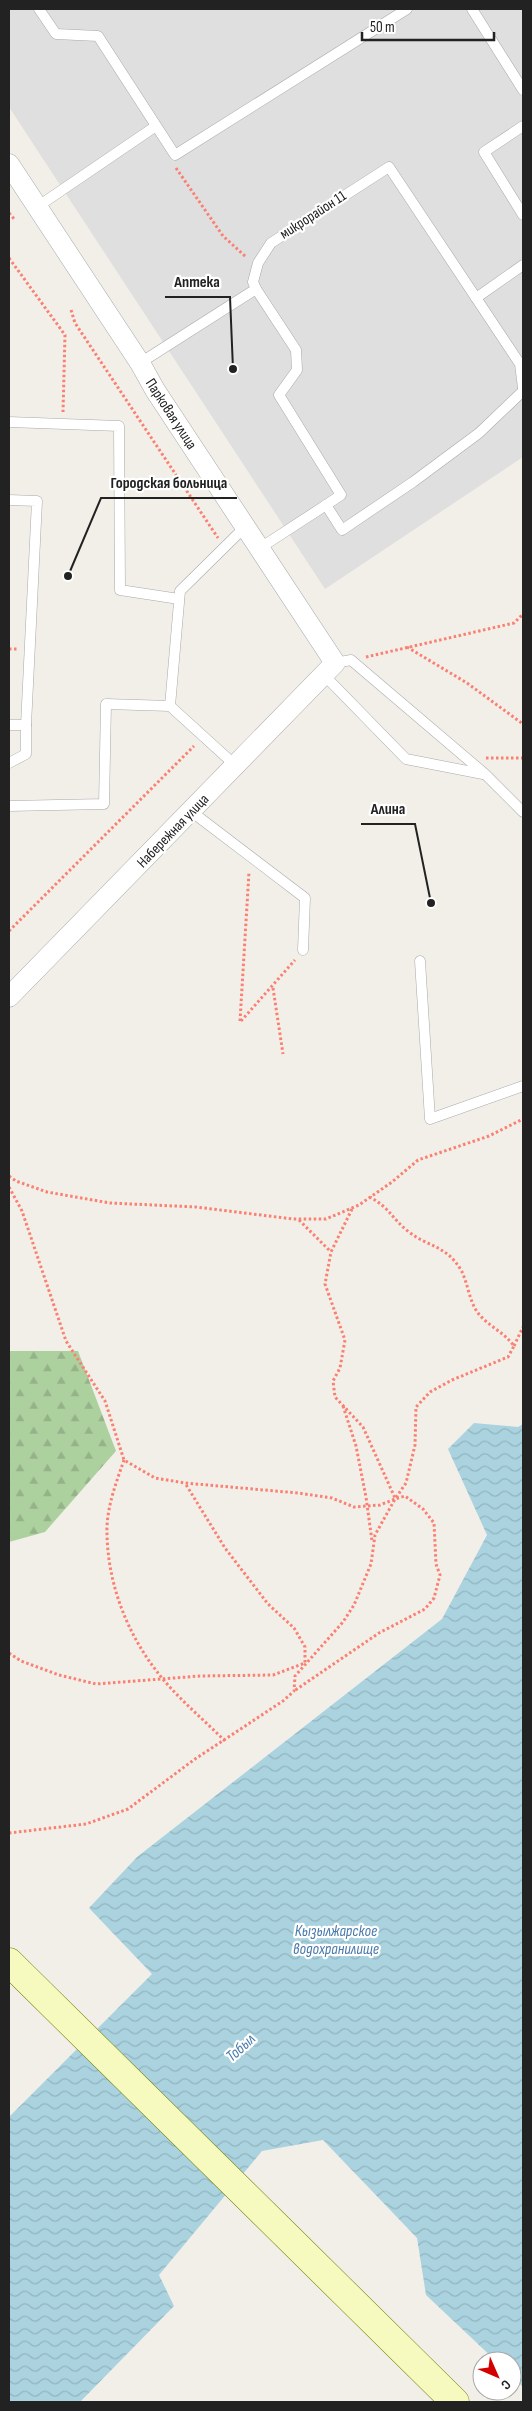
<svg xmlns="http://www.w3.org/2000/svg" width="532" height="2411" font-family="'Sofia Sans Condensed',sans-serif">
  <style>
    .residential { fill: #e0dfdf }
    .forest { fill: url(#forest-firs) }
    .water { fill: url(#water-waves) }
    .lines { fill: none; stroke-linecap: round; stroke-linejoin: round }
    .lane-casing { stroke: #a9a9a9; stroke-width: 11 }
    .street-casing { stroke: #a9a9a9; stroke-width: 21 }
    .secondary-casing { stroke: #707d05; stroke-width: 29 }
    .path { stroke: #fa8072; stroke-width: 3; stroke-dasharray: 2.5 2.5; stroke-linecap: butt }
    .lane { stroke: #fff; stroke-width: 10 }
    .street { stroke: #fff; stroke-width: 20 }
    .secondary { stroke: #f7fabf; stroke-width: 28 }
    .labels { text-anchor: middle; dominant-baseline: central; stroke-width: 4.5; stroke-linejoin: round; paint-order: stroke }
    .street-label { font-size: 15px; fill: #222; stroke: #fff }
    .water-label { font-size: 16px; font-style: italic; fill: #4a7aab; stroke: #fff }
    .leader { fill: none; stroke: #222; stroke-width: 2 }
    .callout-dot { fill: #222; stroke: #fff; stroke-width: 2 }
    .callout-label { font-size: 16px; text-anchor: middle; font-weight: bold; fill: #222; stroke: #fff; stroke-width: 4.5; stroke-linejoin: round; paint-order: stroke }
  </style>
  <defs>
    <pattern id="forest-firs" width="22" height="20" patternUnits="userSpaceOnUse" patternTransform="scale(1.25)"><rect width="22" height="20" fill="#add19e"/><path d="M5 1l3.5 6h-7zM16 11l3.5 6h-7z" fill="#95b388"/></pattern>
    <pattern id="water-waves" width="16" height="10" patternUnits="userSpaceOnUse" patternTransform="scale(1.25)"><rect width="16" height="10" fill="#aad3df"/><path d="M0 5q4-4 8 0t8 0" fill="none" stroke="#92b5bf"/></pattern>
  </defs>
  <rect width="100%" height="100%" fill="#f2efe9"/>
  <!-- residential -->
  <polygon class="residential" points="9,9 523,9 523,457 325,589 9,107"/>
  <!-- forest -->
  <polygon class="forest" points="9,1351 78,1351 116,1451 45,1532 9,1542"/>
  <!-- water -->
  <polygon class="water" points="474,1423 518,1427 523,1424 523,2387 512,2376 512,2361 496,2361 426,2295 417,2238 323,2140 262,2151 159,2275 174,2306 80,2402 9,2402 9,2117 152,1974 89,1908 137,1857 442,1619 487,1535 448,1449"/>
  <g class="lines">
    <defs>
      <g id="lane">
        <polyline points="39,9 56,34 98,36 175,155 407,9"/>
        <polyline points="472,9 523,90"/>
        <polyline points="523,126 484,152 523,215"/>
        <polyline points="37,207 156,126"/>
        <polyline points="256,289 296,350 297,370 279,395 341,495 326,505"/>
        <polyline points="476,298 523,265"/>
        <polyline points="140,363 256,289 253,282 258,263 271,243 389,167 520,364 523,388"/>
        <polyline points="9,422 119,426 120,590 179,599"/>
        <polyline points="9,500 37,501 26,725"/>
        <polyline points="260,548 326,505 342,530 413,482 479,433 523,391"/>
        <polyline points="335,663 351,660 485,774 523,812"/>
        <polyline points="324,675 406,759 483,774"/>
        <polyline points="9,725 26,725 26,754 9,763"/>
        <polyline points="236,766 170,706 180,591 246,526"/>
        <polyline points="9,806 104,804 106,704 170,706"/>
        <polyline points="192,812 305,898 303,950"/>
        <polyline points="420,961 430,1119 523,1086"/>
      </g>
      <polyline id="street" points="9,164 140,363 155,390 335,663 9,997"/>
      <polyline id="secondary" points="9,1962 455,2402"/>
    </defs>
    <!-- lane casing -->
    <use href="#lane" class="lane-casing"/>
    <!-- street casing -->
    <use href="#street" class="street-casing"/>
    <!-- secondary casing -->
    <use href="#secondary" class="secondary-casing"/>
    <!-- path -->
    <g class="path">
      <polyline points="176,168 223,236 246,257"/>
      <polyline points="9,213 15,220"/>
      <polyline points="9,258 65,335 63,412"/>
      <polyline points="71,310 75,323 218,538"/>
      <polyline points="407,647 467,683 523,724"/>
      <polyline points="9,649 18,649"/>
      <polyline points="366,657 514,623 523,614"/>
      <polyline points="486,758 523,758"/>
      <polyline points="9,931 194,746"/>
      <polyline points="273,988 283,1054"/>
      <polyline points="240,1021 249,872"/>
      <polyline points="241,1021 295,960"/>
      <polyline points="9,1176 16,1181 47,1192 110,1203 196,1207 293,1219 326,1219 359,1205 392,1182 418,1160 489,1136 523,1119"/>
      <path d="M9 1187 22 1211 66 1341 105 1401 124 1460 155 1478 185 1483 298 1493 332 1498 354 1507 380 1505 395 1499 406 1483 415 1445 416 1407 430 1392 452 1380 508 1357 514 1346C504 1332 488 1326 478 1313 469 1301 468 1283 461 1270 446 1245 428 1247 409 1232 393 1220 390 1208 370 1197"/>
      <polyline points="352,1209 331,1252 325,1284 345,1340 340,1368 333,1381 335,1397 363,1427 395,1498"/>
      <polyline points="299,1220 331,1252"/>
      <polyline points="514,1346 523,1327"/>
      <polyline points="343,1406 356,1446 366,1497 372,1541"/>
      <path d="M124 1460C116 1483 106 1509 107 1534 108 1587 129 1638 162 1678 181 1701 204 1720 225 1741"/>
      <polyline points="9,1653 21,1661 59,1675 96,1684 200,1676 273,1675 305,1663 305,1647 294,1628 268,1604 225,1548 185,1483"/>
      <polyline points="9,1833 86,1824 128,1809 195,1759 283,1701 294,1691 295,1676 343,1622 354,1605 371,1564 375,1535 395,1499 405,1496 423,1509 434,1523 436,1564 440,1575 434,1598 425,1609 379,1633 294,1691"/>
    </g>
    <!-- lane -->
    <use href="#lane" class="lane"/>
    <!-- street -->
    <use href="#street" class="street"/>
    <!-- secondary -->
    <use href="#secondary" class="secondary"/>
  </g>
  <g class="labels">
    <!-- street labels -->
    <g class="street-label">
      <text transform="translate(313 215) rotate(-33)">микрорайон 11</text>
      <text transform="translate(171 414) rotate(57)">Парковая улица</text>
      <text transform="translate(173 831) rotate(-46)">Набережная улица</text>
    </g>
    <!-- water labels -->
    <g class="water-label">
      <text x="336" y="1931">Кызылжарское<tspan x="336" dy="18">водохранилище</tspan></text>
      <text transform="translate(241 2048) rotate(-42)">Тобыл</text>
    </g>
  </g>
  <!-- callouts -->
  <path class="leader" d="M233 369L230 297H165M68 576L101 498H237M431 903L415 824H361"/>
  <g class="callout-dot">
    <circle cx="233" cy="369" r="5"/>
    <circle cx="68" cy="576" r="5"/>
    <circle cx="431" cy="903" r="5"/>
  </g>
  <g class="callout-label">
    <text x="197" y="287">Аптека</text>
    <text x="169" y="488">Городская больница</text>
    <text x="388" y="814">Алина</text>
  </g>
  <!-- border -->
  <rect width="532" height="2411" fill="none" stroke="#222222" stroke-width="20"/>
  <!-- north arrow -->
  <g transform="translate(497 2376) rotate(135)"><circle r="24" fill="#ffffff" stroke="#a7a7a7"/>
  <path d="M0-4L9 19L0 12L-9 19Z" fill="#d40000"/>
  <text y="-8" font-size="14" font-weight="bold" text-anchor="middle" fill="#222222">С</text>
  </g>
  <!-- scale -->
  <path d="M362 32v8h132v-8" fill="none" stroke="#222222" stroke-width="2.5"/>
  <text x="370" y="32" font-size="15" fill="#222222" stroke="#ffffff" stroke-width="4" paint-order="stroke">50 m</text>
</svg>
